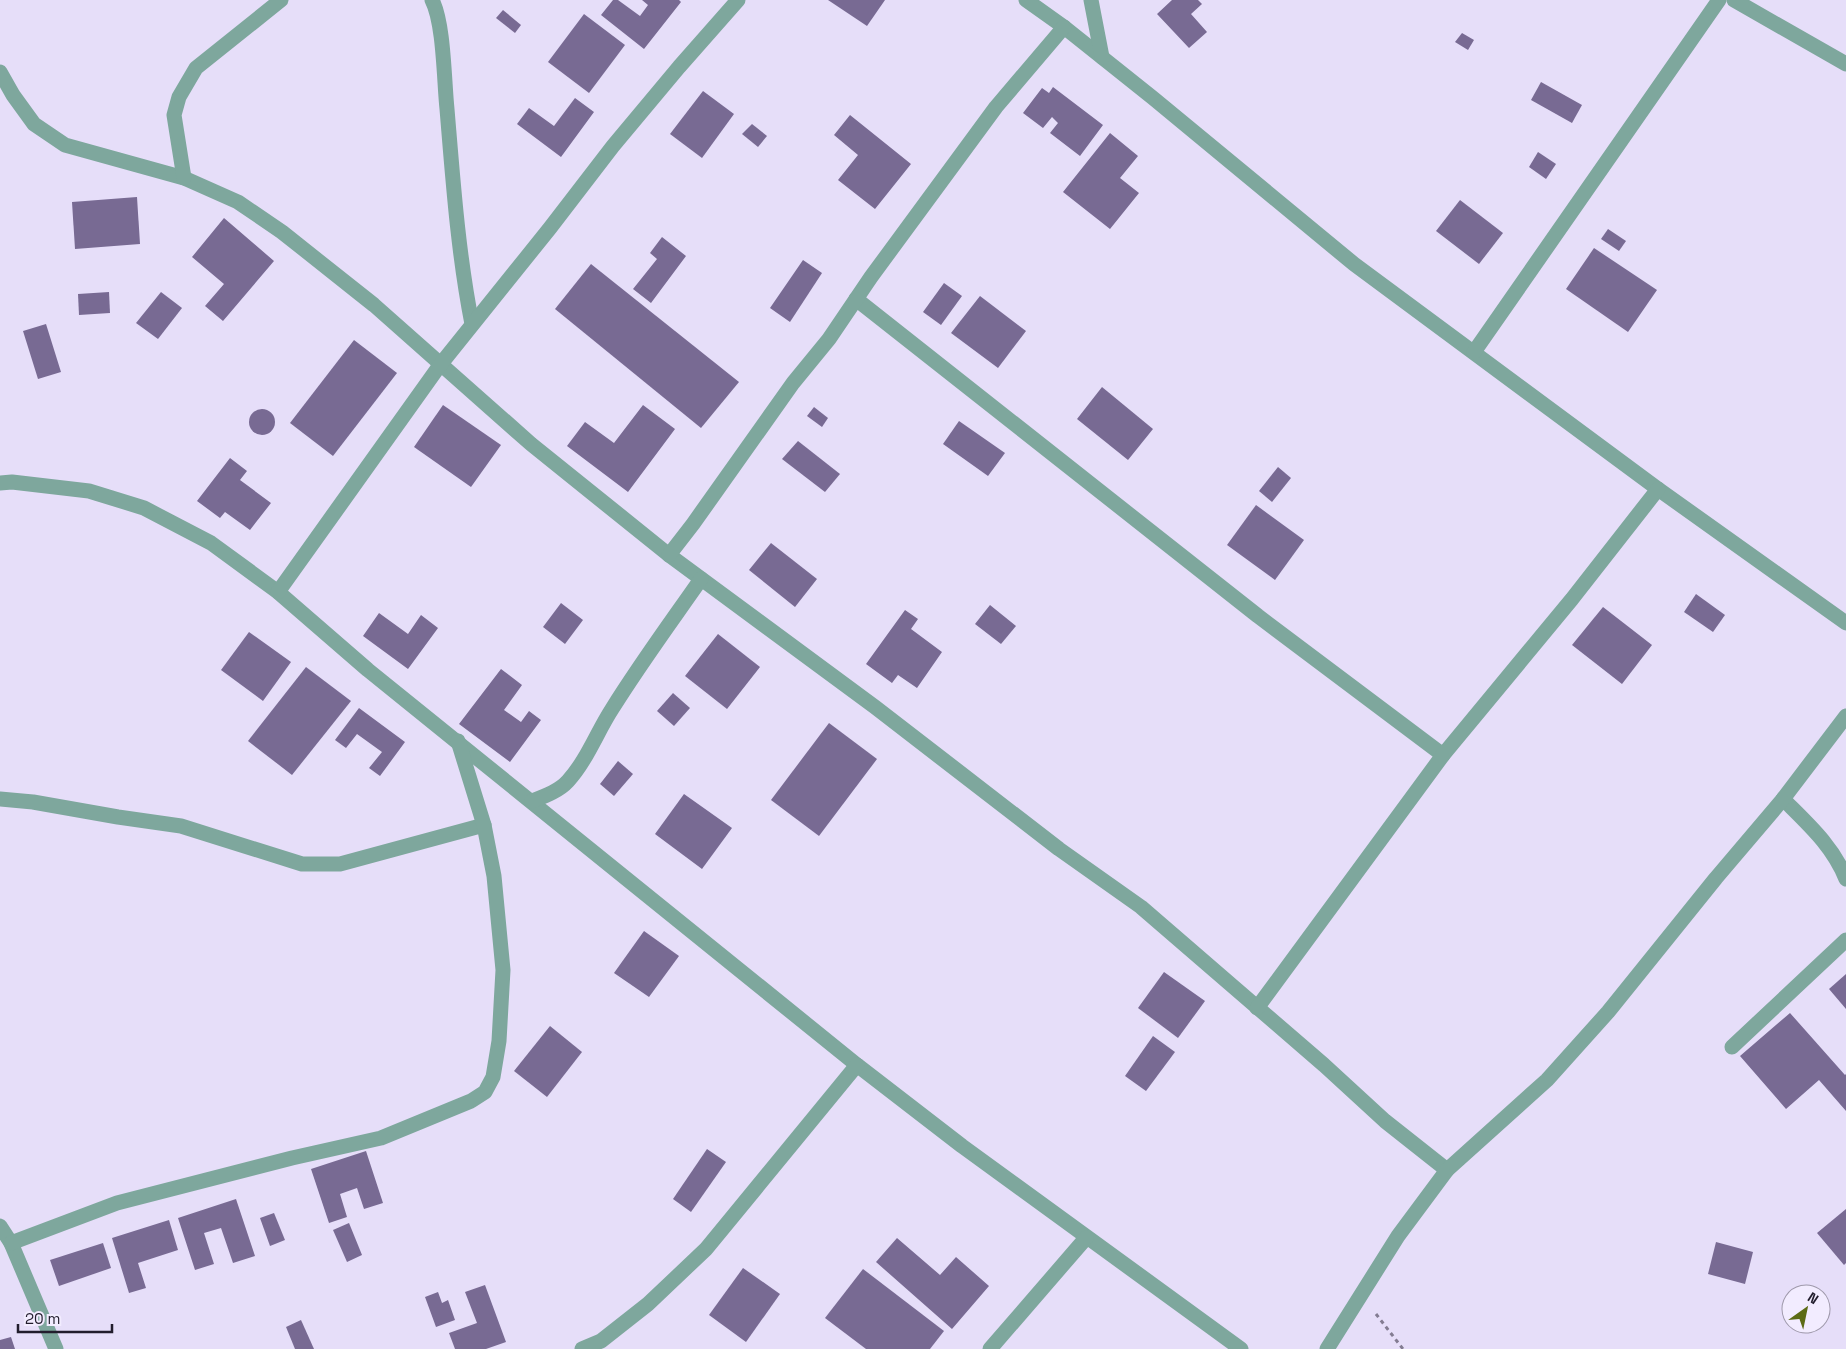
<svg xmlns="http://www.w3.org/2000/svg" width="1846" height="1349" font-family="'Space Grotesk',sans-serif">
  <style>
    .building { fill: #786a93 }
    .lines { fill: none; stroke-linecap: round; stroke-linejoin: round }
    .path { stroke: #837c92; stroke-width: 3; stroke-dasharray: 4 4; stroke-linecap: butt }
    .street { stroke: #7ea79d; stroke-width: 15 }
  </style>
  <rect width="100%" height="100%" fill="#e6def9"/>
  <!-- building -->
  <g class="building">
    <polygon points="613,0 618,0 640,16 648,5 642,0 679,0 681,2 644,49 601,15"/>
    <polygon points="828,0 885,0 867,26"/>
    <polygon points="1172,0 1198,0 1202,4 1191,14 1207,32 1189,48 1157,14"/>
    <polygon points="503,10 521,25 515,33 496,18"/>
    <polygon points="584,14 625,45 589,93 548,62"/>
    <polygon points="1462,33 1474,40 1468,50 1455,42"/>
    <polygon points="1541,82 1582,105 1572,123 1531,100"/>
    <polygon points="1053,87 1103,125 1080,156 1050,133 1058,123 1052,117 1043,128 1023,113 1042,88 1049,93"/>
    <polygon points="703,91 734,114 702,158 670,134"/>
    <polygon points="575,98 594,112 561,157 517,124 529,108 554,126"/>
    <polygon points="850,115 911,164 875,209 838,180 858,155 834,135"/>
    <polygon points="752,124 767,136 758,147 742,134"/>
    <polygon points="1110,133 1138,156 1120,178 1139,193 1110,229 1063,192"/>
    <polygon points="1538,152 1556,164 1546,179 1529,167"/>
    <polygon points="137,197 140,244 75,249 72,202"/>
    <polygon points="1460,200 1503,233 1479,264 1436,231"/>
    <polygon points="224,218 274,261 223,321 205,306 224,284 192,257"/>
    <polygon points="1608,229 1626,241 1619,251 1601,239"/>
    <polygon points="662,237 686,256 651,303 633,289 657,259 650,253"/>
    <polygon points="1594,248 1657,290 1628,332 1566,289"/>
    <polygon points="803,260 822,273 790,322 770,308"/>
    <polygon points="591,264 739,382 701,428 555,309"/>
    <polygon points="944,283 962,296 941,325 923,312"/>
    <polygon points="109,292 110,313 79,315 78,294"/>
    <polygon points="161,292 182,308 158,339 136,323"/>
    <polygon points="980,296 1026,331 998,368 951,333"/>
    <polygon points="46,324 61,372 38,379 23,331"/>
    <polygon points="354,340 397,373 333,456 290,423"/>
    <polygon points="1102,387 1153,429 1128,460 1077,419"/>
    <polygon points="443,405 501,445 471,487 414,447"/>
    <polygon points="643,405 675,429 628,492 567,446 585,422 614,443"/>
    <polygon points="814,407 828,418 822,427 807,416"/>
    <circle cx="262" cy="422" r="13"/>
    <polygon points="959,421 1005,453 988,476 943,444"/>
    <polygon points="798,441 840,474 825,492 782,459"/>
    <polygon points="230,458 247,471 240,480 271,503 250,530 225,512 220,518 197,501"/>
    <polygon points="1278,467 1291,478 1272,502 1259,491"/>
    <polygon points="1256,505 1304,540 1275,580 1227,545"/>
    <polygon points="771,543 817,579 795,607 749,570"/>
    <polygon points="1696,594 1725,615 1713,632 1684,612"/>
    <polygon points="561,603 583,620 565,644 543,627"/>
    <polygon points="990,605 1016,626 1001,644 975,624"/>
    <polygon points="1603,607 1652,645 1622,684 1572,645"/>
    <polygon points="905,610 918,619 911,629 942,652 917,688 898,675 892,683 866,664"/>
    <polygon points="379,613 408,634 421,615 438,628 408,669 363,636"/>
    <polygon points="249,632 291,662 263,701 221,670"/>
    <polygon points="718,634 760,667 727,709 685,676"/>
    <polygon points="306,667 351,701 292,775 248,741"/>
    <polygon points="501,669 522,685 504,710 521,722 529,711 541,720 510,762 459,724"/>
    <polygon points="673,693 690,708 674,726 657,711"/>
    <polygon points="359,708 405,742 380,776 369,768 382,752 357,734 346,748 335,740"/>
    <polygon points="829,723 877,759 819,836 771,800"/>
    <polygon points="618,761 633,774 614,796 600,784"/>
    <polygon points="684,794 732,828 702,869 655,834"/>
    <polygon points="644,931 679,956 649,997 614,973"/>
    <polygon points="1164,972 1205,1001 1178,1038 1138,1008"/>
    <polygon points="1846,974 1846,1009 1829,989"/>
    <polygon points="1790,1013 1845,1075 1846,1074 1846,1111 1819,1080 1786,1109 1740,1056"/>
    <polygon points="550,1026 582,1052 547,1097 514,1071"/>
    <polygon points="1153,1036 1175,1052 1146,1091 1125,1076"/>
    <polygon points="707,1149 726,1162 691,1212 673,1199"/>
    <polygon points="366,1151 383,1203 364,1209 357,1188 340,1194 347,1217 329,1223 311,1169"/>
    <polygon points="236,1199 255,1256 233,1263 221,1228 204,1233 214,1264 195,1270 178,1218"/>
    <polygon points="1846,1209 1846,1263 1844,1265 1817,1233"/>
    <polygon points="274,1213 285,1240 270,1246 260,1218"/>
    <polygon points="169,1220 178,1250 138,1263 146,1288 129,1293 112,1238"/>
    <polygon points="349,1223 362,1255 347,1262 333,1230"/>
    <polygon points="897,1238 940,1275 956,1257 989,1286 952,1329 876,1262"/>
    <polygon points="1716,1242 1753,1252 1745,1284 1708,1274"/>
    <polygon points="103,1243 111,1268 59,1286 50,1260"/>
    <polygon points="743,1268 780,1294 746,1342 709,1315"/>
    <polygon points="863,1269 944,1331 930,1349 866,1349 825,1318"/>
    <polygon points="485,1285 506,1342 486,1349 455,1349 449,1333 477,1323 465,1292"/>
    <polygon points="438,1292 442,1303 448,1300 455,1320 436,1327 425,1297"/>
    <polygon points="301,1320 314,1349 295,1349 286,1327"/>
    <polygon points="11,1337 15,1349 0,1349 0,1340"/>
  </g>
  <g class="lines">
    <!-- path -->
    <polyline class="path" points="1376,1314 1403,1349"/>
    <!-- street -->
    <g class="street">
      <path d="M432 0C444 23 444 81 447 109 453 181 458 253 472 324"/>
      <polyline points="1026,0 1064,27 1153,98 1354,264 1658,489 1846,623"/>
      <polyline points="1091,0 1102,57"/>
      <polyline points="1734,0 1846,64"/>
      <polyline points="0,72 13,95 34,124 65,145 184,178 238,202 282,232 374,305 531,444 669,555 875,707 1059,849 1141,907 1324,1065 1385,1121 1447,1170"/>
      <polyline points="184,178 174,115 179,97 196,68 281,0"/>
      <polyline points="856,299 1258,616 1443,755"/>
      <polyline points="1474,352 1719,0"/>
      <polyline points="0,483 12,482 89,491 144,508 211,543 278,592 368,670 857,1065 962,1146 1241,1349"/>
      <polyline points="669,555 693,524 793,383 829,339 871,277 996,107 1064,27"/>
      <polyline points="278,592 440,365 550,228 613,146 679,67 738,0"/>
      <polyline points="0,799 33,802 118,817 181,826 302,864 340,864 484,825"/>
      <path d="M1783 799C1808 824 1833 846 1846 879"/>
      <path d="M532 801C545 796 559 791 568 781 587 760 597 732 612 709 640 664 671 622 701 579"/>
      <polyline points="1257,1008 1443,755 1572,599 1658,489"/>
      <polyline points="1732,1047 1846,940"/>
      <polyline points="0,1226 11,1243 56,1349"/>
      <polyline points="11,1243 117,1203 292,1158 381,1138 471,1101 485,1092 493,1077 499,1041 503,970 494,876 484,825 458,741"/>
      <polyline points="582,1349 601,1341 648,1304 706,1249 857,1065"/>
      <polyline points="990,1349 1086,1238"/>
      <polyline points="1327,1349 1398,1236 1447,1170 1547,1080 1608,1012 1716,878 1783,799 1846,716"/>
    </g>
  </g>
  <!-- north arrow -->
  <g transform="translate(1806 1309) rotate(33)"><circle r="24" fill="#f2ecff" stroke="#9f99ab"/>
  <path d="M0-4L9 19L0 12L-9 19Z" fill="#5c6b15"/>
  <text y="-8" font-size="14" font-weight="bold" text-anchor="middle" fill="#221d2d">N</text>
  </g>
  <!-- scale -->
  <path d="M18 1324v8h94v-8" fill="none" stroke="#221d2d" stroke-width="2.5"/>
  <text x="25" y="1324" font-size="15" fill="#221d2d" stroke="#f2ecff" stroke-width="4" paint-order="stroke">20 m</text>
</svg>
